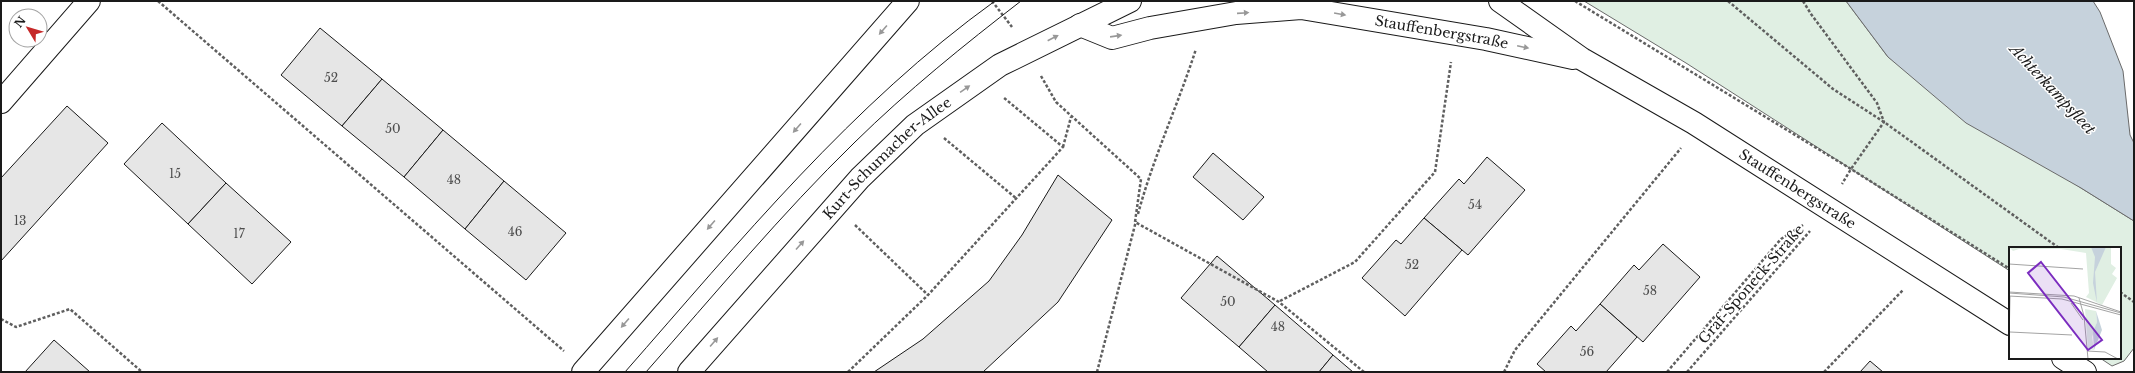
<svg xmlns="http://www.w3.org/2000/svg" width="2135" height="373" font-family="'Libre Baskerville',serif">
  <style>
    .green { fill: #e0efe3; stroke: #6a6a6a }
    .water { fill: #c6d2dc; stroke: #6a6a6a }
    .building { fill: #e6e6e6; stroke: #1a1a1a }
    .lines { fill: none; stroke-linecap: round; stroke-linejoin: round }
    .minor-casing { stroke: #1a1a1a; stroke-width: 24 }
    .path { stroke: #5f5f5f; stroke-width: 2.5; stroke-dasharray: 3 2; stroke-linecap: butt }
    .minor { stroke: #fff; stroke-width: 22 }
    .tram { stroke: #1a1a1a; stroke-width: 1 }
    .oneway { fill: #989898 }
    .labels { text-anchor: middle; dominant-baseline: central; stroke-width: 3; stroke-linejoin: round; paint-order: stroke }
    .number-label { font-size: 12px; fill: #4d4d4d }
    .street-label { font-size: 14px; fill: #1a1a1a; stroke: #fff }
    .water-label { font-size: 15px; font-style: italic; fill: #1a1a1a; stroke: #fff }
    .inset-road { fill: none; stroke: #a3a3a3; stroke-width: 1 }
    .view { fill: #7b2cbf; fill-opacity: 0.15; stroke: #7b2cbf; stroke-width: 2 }
    .inset-edge { fill: none; stroke: #1a1a1a; stroke-width: 2 }
  </style>
  <rect width="100%" height="100%" fill="#fff"/>
  <!-- green -->
  <polygon class="green" points="1584,1 1846,1 1888,57 2081,188 2134,221 2134,348 2124,361 2112,366 2100,358 2120,358 2120,248 2010,248 2010,271 1686,63"/>
  <!-- water -->
  <polygon class="water" points="1846,1 2093,1 2100,12 2123,71 2130,135 2134,143 2134,221 2081,188 1966,123 1888,57"/>
  <!-- building -->
  <g class="building">
    <polygon points="320,28 382,79 342,126 281,75"/>
    <polygon points="382,79 443,130 404,177 342,126"/>
    <polygon points="67,106 108,143 1,261 1,178"/>
    <polygon points="162,123 226,183 188,224 124,164"/>
    <polygon points="443,130 504,181 465,229 404,177"/>
    <polygon points="1213,153 1264,197 1243,220 1193,177"/>
    <polygon points="1487,157 1525,190 1468,255 1424,218 1459,179 1464,184"/>
    <polygon points="1058,175 1112,220 1058,302 983,372 874,372 923,339 989,281 1022,235"/>
    <polygon points="504,181 566,233 526,280 465,229"/>
    <polygon points="226,183 291,242 252,284 188,224"/>
    <polygon points="1424,218 1462,250 1405,316 1362,278 1396,240 1401,244"/>
    <polygon points="1663,244 1700,277 1643,342 1600,304 1634,265 1639,270"/>
    <polygon points="1217,256 1275,305 1239,347 1181,298"/>
    <polygon points="1600,304 1637,337 1606,372 1546,372 1537,364 1571,326 1576,331"/>
    <polygon points="1275,305 1333,355 1319,372 1268,372 1239,347"/>
    <polygon points="54,340 90,372 25,372"/>
    <polygon points="1333,355 1353,372 1319,372"/>
    <polygon points="1870,361 1883,372 1860,372"/>
  </g>
  <g class="lines">
    <defs>
      <g id="minor">
        <path id="s1" d="M1500 1 1582 59 1694 123 2010 324"/>
        <path id="s2" d="M1080 25 1112 38 1150 28 1236 13 1301 8 1486 39 1573 58"/>
        <polyline points="1,102 89,1"/>
        <polyline points="2063,358 2085,372"/>
        <polyline points="583,372 908,1"/>
        <path id="s3" d="M689 372 860 178 915 125 1000 65 1130 1"/>
      </g>
    </defs>
    <!-- minor casing -->
    <use href="#minor" class="minor-casing"/>
    <!-- path -->
    <g class="path">
      <polyline points="158,1 564,351"/>
      <polyline points="992,1 1012,27"/>
      <polyline points="1575,1 1851,169 2010,269"/>
      <polyline points="1728,1 1833,89 1884,122 2059,248"/>
      <polyline points="1803,1 1811,14 1877,103 1884,122 1851,169 1842,184"/>
      <polyline points="1041,76 1056,102 1141,179 1135,222 1279,302 1364,372"/>
      <polyline points="944,138 1017,199"/>
      <polyline points="1063,147 1071,117"/>
      <path d="M1138 214C1153 158 1178 105 1196 49"/>
      <polyline points="855,225 928,295"/>
      <polyline points="2120,292 2134,302"/>
      <polyline points="1280,301 1355,262 1435,172 1451,62"/>
      <polyline points="1,319 16,327 70,309 142,372"/>
      <polyline points="848,372 928,295 1063,147 1003,97"/>
      <polyline points="1097,372 1136,221"/>
      <polyline points="1504,372 1515,350 1681,148"/>
      <polyline points="1667,372 1781,239 1803,225"/>
      <polyline points="1687,372 1810,231"/>
      <polyline points="1824,372 1903,290"/>
    </g>
    <!-- minor -->
    <use href="#minor" class="minor"/>
    <!-- tram -->
    <g class="tram">
      <path d="M625 372C740 241 852 104 995 1"/>
      <path d="M646 372C715 294 781 214 855 142 907 91 964 45 1021 1"/>
    </g>
  </g>
  <!-- one-way arrows -->
  <defs><path id="oneway-solid" d="M-6-.8H1V-3.2L6.5 0L1 3.2V.8H-6Z"/></defs>
  <g class="oneway">
    <use href="#oneway-solid" transform="translate(1243 13) rotate(-4)"/>
    <use href="#oneway-solid" transform="translate(1340 14) rotate(10)"/>
    <use href="#oneway-solid" transform="translate(883 30) rotate(131)"/>
    <use href="#oneway-solid" transform="translate(1116 36) rotate(-8)"/>
    <use href="#oneway-solid" transform="translate(1053 38) rotate(-27)"/>
    <use href="#oneway-solid" transform="translate(1523 47) rotate(12)"/>
    <use href="#oneway-solid" transform="translate(965 89) rotate(-35)"/>
    <use href="#oneway-solid" transform="translate(797 128) rotate(131)"/>
    <use href="#oneway-solid" transform="translate(711 225) rotate(131)"/>
    <use href="#oneway-solid" transform="translate(800 245) rotate(-48)"/>
    <use href="#oneway-solid" transform="translate(625 323) rotate(131)"/>
    <use href="#oneway-solid" transform="translate(714 342) rotate(-49)"/>
  </g>
  <g class="labels">
    <!-- number labels -->
    <g class="number-label">
      <text x="331" y="77">52</text>
      <text x="393" y="128">50</text>
      <text x="175" y="173">15</text>
      <text x="454" y="179">48</text>
      <text x="1475" y="204">54</text>
      <text x="20" y="220">13</text>
      <text x="515" y="231">46</text>
      <text x="239" y="233">17</text>
      <text x="1412" y="264">52</text>
      <text x="1650" y="290">58</text>
      <text x="1228" y="301">50</text>
      <text x="1278" y="326">48</text>
      <text x="1587" y="351">56</text>
    </g>
    <!-- street labels -->
    <g class="street-label">
      <text stroke="none"><textPath href="#s2" startOffset="369">Stauffenbergstraße</textPath></text>
      <text stroke="none"><textPath href="#s3" startOffset="292">Kurt-Schumacher-Allee</textPath></text>
      <text stroke="none"><textPath href="#s1" startOffset="352">Stauffenbergstraße</textPath></text>
      <text transform="translate(1751 284) rotate(-49)">Graf-Sponeck-Straße</text>
    </g>
    <!-- water labels -->
    <g class="water-label">
      <text transform="translate(2053 89) rotate(47)">Achterkampsfleet</text>
    </g>
  </g>
  <!-- overview -->
  <g transform="translate(2009 247)">
    <rect width="112" height="112" fill="#fff"/>
    <path d="M0 0H102V17L107 21 103 27 108 31 93 58 77 50 80 46 77 6 52 2H10L4 4ZM76 62 87 64 88 75 83 90 85 103 79 102Z" fill="#e0efe3"/>
    <path d="M82 0H97L86 25 88 56 84 36 86 10ZM87 64 93 83 85 103 84 85 88 75Z" fill="#c6d2dc"/>
    <path class="inset-road" d="M0 17 74 22M0 45 65 49 112 65M0 46 55 50 112 66M0 49 53 52 112 68M70 51 75 69 79 112M62 56 74 73M1 85 63 88M0 96 1 49M78 104 96 105 109 112"/>
    <path class="view" d="M32 15 93 93 79 103 19 26Z"/>
    <rect width="112" height="112" class="inset-edge"/>
  </g>
  <!-- border -->
  <rect width="2135" height="373" fill="none" stroke="#1a1a1a" stroke-width="4"/>
  <!-- north arrow -->
  <g transform="translate(28 28) rotate(308)"><circle r="19" fill="#ffffff" stroke="#a3a3a3"/>
  <path d="M0-3L7 15L0 10L-7 15Z" fill="#c62828"/>
  <text y="-6" font-size="11" font-weight="bold" text-anchor="middle" fill="#1a1a1a">N</text>
  </g>
</svg>
